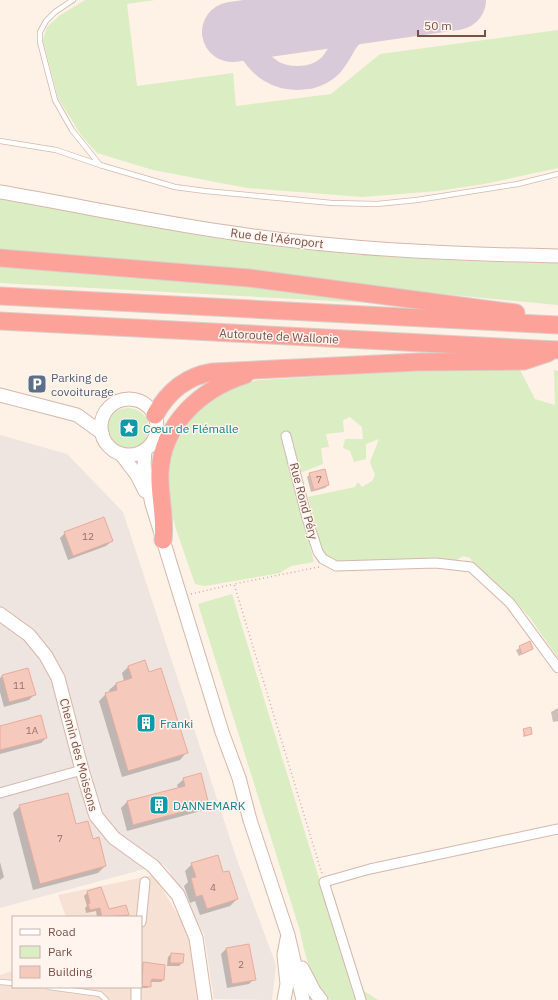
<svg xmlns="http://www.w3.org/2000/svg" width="558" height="1000" font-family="'IBM Plex Sans',sans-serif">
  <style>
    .residential { fill: #f6e1d4 }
    .industrial { fill: #eee4e0 }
    .green { fill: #dbedc3 }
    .shadow { fill: #0003 }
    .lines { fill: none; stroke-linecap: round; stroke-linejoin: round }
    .taxiway { stroke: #d8cad8; stroke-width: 24 }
    .runway { stroke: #d8cad8; stroke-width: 60 }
    .building { fill: #f5c9bc; stroke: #e9ab9b }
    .lane-casing { stroke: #d4b8ae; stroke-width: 6 }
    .street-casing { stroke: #d4b8ae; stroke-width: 11 }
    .secondary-casing { stroke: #d7b7aa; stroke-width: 15 }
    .highway-casing { stroke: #dacecc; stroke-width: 19 }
    .path { stroke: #dbab9e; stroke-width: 1.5; stroke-dasharray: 1 3; stroke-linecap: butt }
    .lane { stroke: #fff; stroke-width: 4.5 }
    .street { stroke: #fff; stroke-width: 9 }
    .secondary { stroke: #fff; stroke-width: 13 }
    .highway { stroke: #fca299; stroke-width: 17 }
    .labels { text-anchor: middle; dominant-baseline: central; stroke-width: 3; stroke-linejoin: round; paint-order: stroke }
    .number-label { font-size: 10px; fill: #996f65 }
    .street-label { font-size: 12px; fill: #7a5148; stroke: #fff5ee }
    .service-label { font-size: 12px; fill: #4e5e75; stroke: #fff5ee; text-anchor: start }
    .culture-label { font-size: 12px; fill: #0d838f; stroke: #fff5ee; text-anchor: start }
  </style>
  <rect width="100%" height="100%" fill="#fef1e6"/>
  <!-- residential -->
  <polygon class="residential" points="154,875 198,949 208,1000 0,1000 0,975 13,971 13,987 141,987 141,917 66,917 58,895"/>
  <!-- industrial -->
  <polygon class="industrial" points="0,435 67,454 123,512 237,860 276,965 272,1000 214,999 204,934 169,871 163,864 0,908"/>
  <!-- green -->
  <g class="green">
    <polygon points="85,0 155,0 127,4 137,86 233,73 236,106 331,94 380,54 558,30 558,168 484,184 438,191 362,197 247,188 153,170 97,153 81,135 58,98 43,40 47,27 59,16"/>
    <path d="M0 199C68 207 135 225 202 236 320 255 439 262 558 263V305L0 252Z"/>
    <polygon points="0,261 76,267 427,306 0,283"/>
    <polygon points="519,368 535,399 555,405 554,370 558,371 558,658 530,618 510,596 479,571 470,558 463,556 455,561 337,562 327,557 322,551 308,497 355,487 358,482 362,487 372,481 375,475 370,462 379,439 366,444 366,459 354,462 350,451 343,448 345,439 363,439 362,427 350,417 343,420 344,432 326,434 329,447 321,448 323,464 300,473 294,446 287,448 314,562 291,566 280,573 205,586 195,584 176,529 164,486 172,438 211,396 242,383 261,380 411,371"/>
    <circle cx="128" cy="429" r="21"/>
    <path d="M232 594 351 983 378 1000H331C313 988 304 952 300 931L198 604Z"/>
  </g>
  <!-- shadow -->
  <g class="shadow">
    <polygon points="310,474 328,485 325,488 311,492 307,477"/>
    <polygon points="65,533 112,541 106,546 68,560 60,538"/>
    <polygon points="529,643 532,649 519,656 516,650"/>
    <polygon points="128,667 148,673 186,753 180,760 122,777 99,701 106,694 110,693 109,690 116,684 124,681 122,673"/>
    <polygon points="2,676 34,695 29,700 4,707 0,692 0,678"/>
    <polygon points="558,708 558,721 553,722 551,712"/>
    <polygon points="0,727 46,738 41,743 0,754"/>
    <polygon points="524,730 531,734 523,737"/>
    <polygon points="184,779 208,805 201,811 127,831 121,808 127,802 178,788 177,785"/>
    <polygon points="20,806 75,825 92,840 105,866 98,873 33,890 13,813"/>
    <polygon points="0,862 4,877 0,880"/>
    <polygon points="192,864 223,874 237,899 230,906 200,915 195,901 190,903 184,886 188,882 185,871"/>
    <polygon points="88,892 108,910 126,906 128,917 97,917 96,911 86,913 85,908 87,906 84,896"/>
    <polygon points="226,949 254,979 249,984 227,988 221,954"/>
    <polygon points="171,954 182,963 179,966 167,966 168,957"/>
    <polygon points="143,963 164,966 163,980 161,982 150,982 148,988 141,988 141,965"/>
  </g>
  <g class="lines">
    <!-- taxiway -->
    <path class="taxiway" d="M396 9 380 8 346 1 261 13C235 27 250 59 271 71 282 78 296 79 309 77 333 71 336 57 347 40 351 35 357 29 362 25 373 15 390 12 404 7"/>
    <!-- runway -->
    <polyline class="runway" points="232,32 456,0"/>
  </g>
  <!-- building -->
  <g class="building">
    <polygon points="325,469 329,485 314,490 309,473"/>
    <polygon points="104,517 113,541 73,556 64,532"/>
    <polygon points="530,641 533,649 522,654 519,646"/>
    <polygon points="145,660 149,672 161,668 188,753 128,771 105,693 117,690 116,683 132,678 128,666"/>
    <polygon points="28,668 36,695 9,702 2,675"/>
    <polygon points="41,715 47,738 0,750 0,726"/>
    <polygon points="531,727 532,734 525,736 523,729"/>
    <polygon points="201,773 209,805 133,825 127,801 185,786 183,778"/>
    <polygon points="68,793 76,824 88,821 93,839 99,837 106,866 40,884 19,805"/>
    <polygon points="218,855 223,872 229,871 238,899 207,909 202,895 196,897 191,878 196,877 191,863"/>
    <polygon points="101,887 109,909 126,905 129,915 102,917 100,908 90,910 88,904 90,903 87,891"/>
    <polygon points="249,944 256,980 232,984 226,948"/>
    <polygon points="171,953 184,954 183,963 170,963"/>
    <polygon points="143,962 165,965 164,980 153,979 151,980 151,987 142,986"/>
  </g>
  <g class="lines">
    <defs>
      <g id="lane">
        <polyline points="73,0 55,12 46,21 40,32 40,42 55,100 72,130 100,165"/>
        <polyline points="0,141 56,150 100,165 175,187 205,191 332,203 377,204 417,200 518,184 558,174"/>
        <polyline points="0,982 13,983"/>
        <polyline points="49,987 100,994 106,1000"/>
      </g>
      <g id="street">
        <polyline points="286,436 307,518 318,552 323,559 336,566 436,563 471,567 510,603 558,668"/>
        <polyline points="0,793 82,770"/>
        <polyline points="141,922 145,882"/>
        <polyline points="136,1000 136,987"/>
        <polyline points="361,1000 324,882 370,869 558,829"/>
      </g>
      <g id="secondary">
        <path d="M0 192C76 205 151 221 226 232 338 249 445 254 558 256"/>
        <polyline points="0,395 77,415 102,433"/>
        <circle cx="129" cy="427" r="28"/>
        <polyline points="145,450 144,466 152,504 222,732 239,778 250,820 288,935 303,1000"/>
        <polyline points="121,454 137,475 145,491"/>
        <polyline points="0,614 29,635 46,656 58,678 82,770 96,816 114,838 153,866 178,895 196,938 205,1000"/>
        <polyline points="302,968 314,991 321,1000"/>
        <polyline points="284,1000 287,984 284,955 287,939"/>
      </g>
      <g id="highway">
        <polyline points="0,258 249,278 516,313"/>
        <polyline points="0,296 558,325"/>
        <polyline points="0,321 558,350"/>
        <path d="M155 415C168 391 187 376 213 372L418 362 524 361 548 353"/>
        <path d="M163 540C166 518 159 496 160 473 162 424 201 389 245 375"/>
      </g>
    </defs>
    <!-- lane casing -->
    <use href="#lane" class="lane-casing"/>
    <!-- street casing -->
    <use href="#street" class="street-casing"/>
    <!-- secondary casing -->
    <use href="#secondary" class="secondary-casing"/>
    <!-- highway casing -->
    <use href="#highway" class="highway-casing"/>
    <!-- path -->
    <g class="path">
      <polyline points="319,567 234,584 322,874"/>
      <polyline points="191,594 234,584"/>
    </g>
    <!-- lane -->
    <use href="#lane" class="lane"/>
    <!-- street -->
    <use href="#street" class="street"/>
    <!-- secondary -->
    <use href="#secondary" class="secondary"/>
    <!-- highway -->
    <use href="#highway" class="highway"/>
  </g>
  <!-- icons -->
  <defs>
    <symbol id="parking-square" viewBox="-11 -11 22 22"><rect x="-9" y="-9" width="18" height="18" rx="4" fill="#5c6f8a" stroke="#fff5ee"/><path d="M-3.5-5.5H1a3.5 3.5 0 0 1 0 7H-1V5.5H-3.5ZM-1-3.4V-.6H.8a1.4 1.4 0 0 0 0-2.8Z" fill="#fff"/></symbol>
    <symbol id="sight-square" viewBox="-11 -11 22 22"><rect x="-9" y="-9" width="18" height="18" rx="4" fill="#0f9aa8" stroke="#fff5ee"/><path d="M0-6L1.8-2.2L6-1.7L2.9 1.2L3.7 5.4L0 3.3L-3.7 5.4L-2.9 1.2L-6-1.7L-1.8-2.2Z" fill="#fff"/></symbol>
    <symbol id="building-square" viewBox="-11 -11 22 22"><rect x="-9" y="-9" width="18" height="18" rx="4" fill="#0f9aa8" stroke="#fff5ee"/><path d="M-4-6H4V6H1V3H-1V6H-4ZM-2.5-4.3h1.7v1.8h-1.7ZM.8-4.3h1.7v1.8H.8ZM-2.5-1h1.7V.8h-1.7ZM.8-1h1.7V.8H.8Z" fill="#fff"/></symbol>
  </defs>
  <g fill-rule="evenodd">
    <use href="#parking-square" x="26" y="373" width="22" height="22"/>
    <use href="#sight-square" x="118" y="417" width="22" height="22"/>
    <use href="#building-square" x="135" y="712" width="22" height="22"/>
    <use href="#building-square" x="148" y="794" width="22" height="22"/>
  </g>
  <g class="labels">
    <!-- number labels -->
    <g class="number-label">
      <text x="319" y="479">7</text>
      <text x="88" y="536">12</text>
      <text x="19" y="685">11</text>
      <text x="32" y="730">1A</text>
      <text x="60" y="838">7</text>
      <text x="213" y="887">4</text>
      <text x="241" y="964">2</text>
    </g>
    <!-- street labels -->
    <g class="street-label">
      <text transform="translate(277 238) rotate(7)">Rue de l'Aéroport</text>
      <text transform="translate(279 336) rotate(3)">Autoroute de Wallonie</text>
      <text transform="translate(304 501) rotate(75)">Rue Rond Péry</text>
      <text transform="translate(79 755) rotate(75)">Chemin des Moissons</text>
    </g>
    <!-- service labels -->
    <g class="service-label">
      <text x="51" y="377">Parking de<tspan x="51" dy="14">covoiturage</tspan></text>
    </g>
    <!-- culture labels -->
    <g class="culture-label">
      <text x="143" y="428">Cœur de Flémalle</text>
      <text x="160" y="723">Franki</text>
      <text x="173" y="805">DANNEMARK</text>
    </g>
  </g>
  <!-- legend -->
  <rect x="12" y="916" width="130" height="72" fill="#fff5ee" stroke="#cab3ac"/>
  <rect x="20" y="929" width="20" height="6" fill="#ffffff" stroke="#cab3ac"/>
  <text x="48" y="936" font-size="12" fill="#7a5148">Road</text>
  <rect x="20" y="946" width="20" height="12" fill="#dbedc3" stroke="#cab3ac"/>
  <text x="48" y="956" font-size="12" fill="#7a5148">Park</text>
  <rect x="20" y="966" width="20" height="12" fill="#f5c9bc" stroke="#cab3ac"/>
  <text x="48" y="976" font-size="12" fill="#7a5148">Building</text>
  <!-- scale -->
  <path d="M418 30v6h67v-6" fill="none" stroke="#7a5148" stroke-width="2"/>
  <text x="424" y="30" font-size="12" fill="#7a5148" stroke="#fff5ee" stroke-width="3" paint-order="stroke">50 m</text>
</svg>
